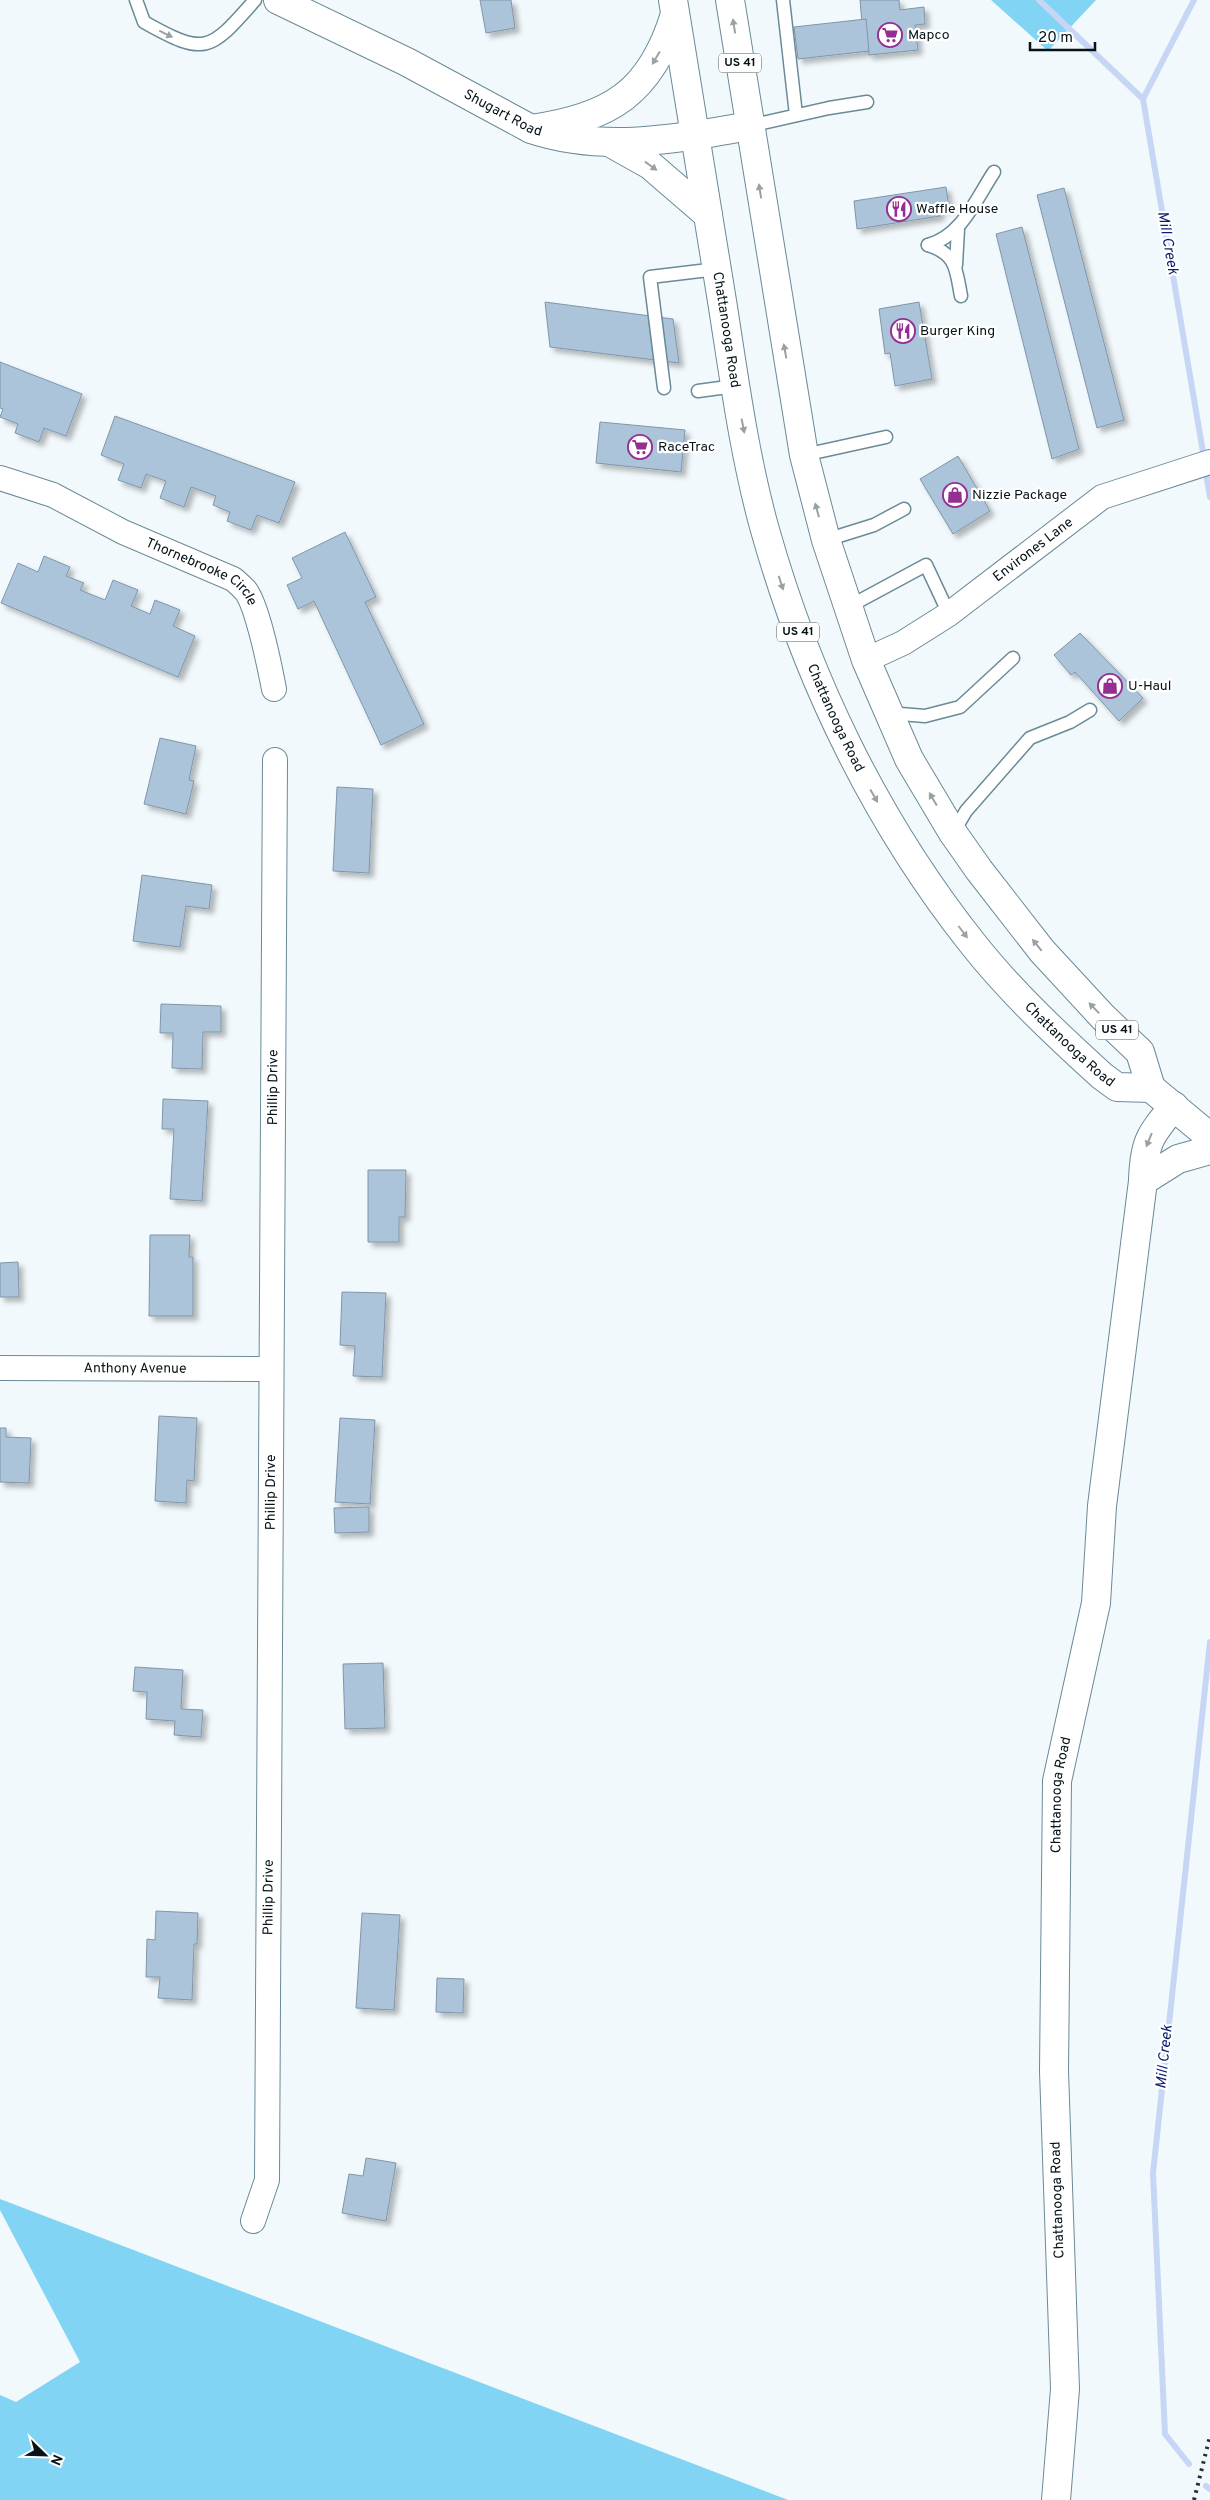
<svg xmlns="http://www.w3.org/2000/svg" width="1210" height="2500" font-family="Overpass,sans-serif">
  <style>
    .green { fill: #81d4f3 }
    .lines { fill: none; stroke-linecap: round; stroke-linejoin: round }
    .stream { stroke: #c8d6f5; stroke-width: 6 }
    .building { fill: #abc4da; stroke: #7f96ab; filter: url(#shadow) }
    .service-casing { stroke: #6a8a97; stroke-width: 15 }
    .minor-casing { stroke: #6a8a97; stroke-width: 26 }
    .tertiary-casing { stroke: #6a8a97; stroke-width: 30 }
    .primary-casing { stroke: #6a8a97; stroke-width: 30 }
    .trunk-casing { stroke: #6a8a97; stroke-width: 30 }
    .service { stroke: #fff; stroke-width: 12 }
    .minor { stroke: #fff; stroke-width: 24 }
    .tertiary { stroke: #fff; stroke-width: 28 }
    .primary { stroke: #fff; stroke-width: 28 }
    .trunk { stroke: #fff; stroke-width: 28 }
    .rail { stroke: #232f33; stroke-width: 4; stroke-dasharray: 2.5 5; stroke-linecap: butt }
    .oneway { fill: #9ba1a2 }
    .labels { text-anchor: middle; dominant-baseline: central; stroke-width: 4.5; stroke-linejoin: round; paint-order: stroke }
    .shield { fill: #fff; stroke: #515a5d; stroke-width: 1 }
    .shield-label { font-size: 12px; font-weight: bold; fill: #061317 }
    .poi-label { font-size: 14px; fill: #061317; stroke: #fff; text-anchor: start }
    .street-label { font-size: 14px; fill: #061317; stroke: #fff }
    .water-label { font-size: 15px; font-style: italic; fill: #0b1e70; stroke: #fff }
  </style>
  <defs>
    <filter id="shadow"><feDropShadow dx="4.5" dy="4.5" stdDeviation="2.5" flood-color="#0004"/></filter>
  </defs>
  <rect width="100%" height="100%" fill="#f2f9fc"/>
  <!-- green -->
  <g class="green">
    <polygon points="991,0 1096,0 1048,51"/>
    <polygon points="0,2199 788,2500 0,2500 0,2395 16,2402 80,2362 0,2210"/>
  </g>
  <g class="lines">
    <!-- stream -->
    <g class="stream">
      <polyline points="1039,0 1143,99"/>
      <polyline points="1194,0 1143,99 1204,458"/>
      <polyline points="1205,468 1210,497"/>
      <polyline points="1189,2464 1165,2434 1153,2173 1210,1642"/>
      <polyline points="1206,2486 1210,2489"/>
    </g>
  </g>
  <!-- building -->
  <g class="building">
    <polygon points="480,0 511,0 515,28 486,33"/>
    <polygon points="860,0 899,0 900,10 924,7 925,24 915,25 918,50 869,55 868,45 864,46"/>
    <polygon points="866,19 869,51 798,59 794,27"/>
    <polygon points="946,187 949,208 939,209 940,216 857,229 854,201"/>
    <polygon points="1064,188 1124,420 1097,428 1037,195"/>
    <polygon points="1022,227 1079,449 1052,459 996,234"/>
    <polygon points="545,302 673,319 679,363 550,347"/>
    <polygon points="919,302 932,379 895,386 890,353 885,354 879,309"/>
    <polygon points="0,362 82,394 66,436 44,428 39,442 15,433 18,424 0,417 3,409 0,408"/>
    <polygon points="115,416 295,482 279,523 257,515 251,530 227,521 230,512 213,505 216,496 191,487 184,507 160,498 166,481 146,474 141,488 118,480 124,464 101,455"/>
    <polygon points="600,422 685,430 681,472 596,463"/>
    <polygon points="958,456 990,511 953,534 920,479"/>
    <polygon points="345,532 376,597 365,602 424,724 381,745 314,601 298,609 287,585 302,578 292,558"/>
    <polygon points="44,556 70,567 66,576 84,583 80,590 105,600 113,580 138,590 131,606 150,614 155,600 180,610 173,626 195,636 178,677 1,603 18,563 38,572"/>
    <polygon points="1080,633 1143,698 1119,721 1075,672 1071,675 1054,655"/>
    <polygon points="160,738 196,746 189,780 194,781 186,814 144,804"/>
    <polygon points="337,787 373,789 369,873 333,871"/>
    <polygon points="142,875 212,885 209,909 186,906 180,947 133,941"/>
    <polygon points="161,1004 221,1006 221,1032 203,1032 202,1069 172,1068 173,1033 160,1033"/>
    <polygon points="163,1099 208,1101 202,1201 170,1199 174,1129 162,1129"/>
    <polygon points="368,1170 406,1170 405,1217 399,1217 399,1242 368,1242"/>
    <polygon points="150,1235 190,1235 189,1257 193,1257 193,1316 149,1316"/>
    <polygon points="18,1262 19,1297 0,1297 0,1263"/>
    <polygon points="342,1292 386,1293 382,1377 353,1376 355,1346 340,1345"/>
    <polygon points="159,1416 197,1418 194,1481 187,1480 186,1503 155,1501"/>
    <polygon points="340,1418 375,1420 370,1504 335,1502"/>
    <polygon points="0,1428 6,1428 6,1437 31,1438 29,1483 0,1482"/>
    <polygon points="369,1507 369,1532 335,1533 334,1508"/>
    <polygon points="383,1663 385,1728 345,1729 343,1664"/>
    <polygon points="135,1667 183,1670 181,1709 203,1710 201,1737 174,1735 175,1721 146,1719 147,1692 133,1691"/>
    <polygon points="156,1911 198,1913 197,1944 194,1944 192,2000 158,1998 160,1977 146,1977 147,1939 155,1940"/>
    <polygon points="362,1913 400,1915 394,2010 356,2008"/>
    <polygon points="437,1978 464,1979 463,2013 436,2012"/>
    <polygon points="366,2158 396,2163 386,2221 342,2213 349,2174 363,2176"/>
  </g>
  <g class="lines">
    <defs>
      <g id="service">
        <path d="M136 0 144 22C206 57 210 51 255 0"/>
        <polyline points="783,0 796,115"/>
        <polyline points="749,126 829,108 867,102"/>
        <path d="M928 245C962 236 976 199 994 172"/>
        <path d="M928 245C957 254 956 270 961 296"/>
        <polyline points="956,265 958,229"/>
        <polyline points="664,388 650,277 717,269"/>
        <polyline points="698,391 735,386"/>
        <polyline points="804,455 886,437"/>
        <polyline points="826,540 874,525 904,509"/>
        <polyline points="848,607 926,565 949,614"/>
        <polyline points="888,713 925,716 960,707 1013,658"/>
        <polyline points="953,833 966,811 1030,738 1070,722 1090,710"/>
      </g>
      <g id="minor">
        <path id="s1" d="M0 478 53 495 123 532 233 579C237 582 241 586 245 590 257 604 270 668 274 689"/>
        <path id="s2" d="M866 660 903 643 949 614 1102 497 1210 462"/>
        <path id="s3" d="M0 1368 271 1369"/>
        <path id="s4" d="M253 2221 267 2180 275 760"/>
      </g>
      <g id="tertiary">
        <path id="s5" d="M278 0 407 62 531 129C602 153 677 139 749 126"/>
        <polyline points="1143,1181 1178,1159 1210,1150"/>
        <path id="s6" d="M1056 2500 1065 2389 1054 2071 1057 1781 1096 1603 1102 1506 1143 1181C1144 1142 1150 1135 1174 1106"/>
      </g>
      <g id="primary">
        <path d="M531 129C610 118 651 93 675 14"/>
        <polyline points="609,142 650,165 708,215"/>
      </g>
      <g id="trunk">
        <path id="s7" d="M673 0C689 100 706 201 722 301 734 377 744 455 765 530 807 679 876 822 973 944 1011 992 1057 1035 1102 1076L1117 1087 1151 1088"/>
        <polyline points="730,0 804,455 826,540 866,660 909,759 953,833 979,870 1042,951 1103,1017 1140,1052 1151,1088"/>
        <polyline points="1151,1088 1210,1137"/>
      </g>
    </defs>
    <!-- service casing -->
    <use href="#service" class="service-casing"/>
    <!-- minor casing -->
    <use href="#minor" class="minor-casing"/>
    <!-- tertiary casing -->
    <use href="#tertiary" class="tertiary-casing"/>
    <!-- primary casing -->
    <use href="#primary" class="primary-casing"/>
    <!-- trunk casing -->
    <use href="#trunk" class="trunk-casing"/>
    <!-- service -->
    <use href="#service" class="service"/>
    <!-- minor -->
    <use href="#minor" class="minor"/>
    <!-- tertiary -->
    <use href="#tertiary" class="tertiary"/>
    <!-- primary -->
    <use href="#primary" class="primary"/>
    <!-- trunk -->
    <use href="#trunk" class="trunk"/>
    <!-- rail -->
    <polyline class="rail" points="1194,2500 1210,2436"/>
  </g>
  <!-- one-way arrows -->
  <defs><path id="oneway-solid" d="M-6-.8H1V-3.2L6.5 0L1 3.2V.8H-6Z" transform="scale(1.25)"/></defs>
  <g class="oneway">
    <use href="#oneway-solid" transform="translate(734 26) rotate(-99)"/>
    <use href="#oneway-solid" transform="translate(166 34) rotate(26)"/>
    <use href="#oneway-solid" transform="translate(656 58) rotate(121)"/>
    <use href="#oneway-solid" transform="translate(651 166) rotate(36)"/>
    <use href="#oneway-solid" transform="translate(760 191) rotate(-99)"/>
    <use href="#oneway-solid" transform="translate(785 351) rotate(-100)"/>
    <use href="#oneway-solid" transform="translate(743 426) rotate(79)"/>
    <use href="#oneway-solid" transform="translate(817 510) rotate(-105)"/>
    <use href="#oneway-solid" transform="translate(781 583) rotate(72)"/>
    <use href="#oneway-solid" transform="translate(874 796) rotate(60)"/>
    <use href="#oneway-solid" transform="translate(933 799) rotate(-121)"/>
    <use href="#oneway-solid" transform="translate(963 932) rotate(53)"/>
    <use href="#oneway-solid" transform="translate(1037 945) rotate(-129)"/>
    <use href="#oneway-solid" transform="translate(1094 1008) rotate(-134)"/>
    <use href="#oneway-solid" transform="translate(1149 1140) rotate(112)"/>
  </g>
  <!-- icons -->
  <defs>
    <symbol id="supermarket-ring" viewBox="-11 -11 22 22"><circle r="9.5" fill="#fff" stroke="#952e92" stroke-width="1.5"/><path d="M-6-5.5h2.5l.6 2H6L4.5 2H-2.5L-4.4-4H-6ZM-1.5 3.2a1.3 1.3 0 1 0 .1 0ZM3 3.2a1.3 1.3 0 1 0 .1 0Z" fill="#952e92"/></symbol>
    <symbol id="restaurant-ring" viewBox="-11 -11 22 22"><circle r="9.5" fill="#fff" stroke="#952e92" stroke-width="1.5"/><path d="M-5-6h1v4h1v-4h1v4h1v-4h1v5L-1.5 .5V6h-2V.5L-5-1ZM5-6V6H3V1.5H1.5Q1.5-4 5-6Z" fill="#952e92"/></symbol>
    <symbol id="shop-ring" viewBox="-11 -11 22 22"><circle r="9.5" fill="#fff" stroke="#952e92" stroke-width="1.5"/><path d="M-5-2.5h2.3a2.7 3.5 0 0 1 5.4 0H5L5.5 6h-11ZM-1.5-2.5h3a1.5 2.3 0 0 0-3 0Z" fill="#952e92"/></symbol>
  </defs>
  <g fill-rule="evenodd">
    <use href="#supermarket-ring" x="876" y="21" width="28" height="28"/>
    <use href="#restaurant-ring" x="885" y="195" width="28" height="28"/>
    <use href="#restaurant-ring" x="889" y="317" width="28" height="28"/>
    <use href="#supermarket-ring" x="626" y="433" width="28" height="28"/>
    <use href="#shop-ring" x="941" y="481" width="28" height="28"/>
    <use href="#shop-ring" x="1096" y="672" width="28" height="28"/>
  </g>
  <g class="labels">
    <!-- shield labels -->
    <g class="shield">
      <rect x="719" y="53.5" width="42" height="19" rx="4"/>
      <rect x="777" y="622.5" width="42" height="19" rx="4"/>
      <rect x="1096" y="1020.5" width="42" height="19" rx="4"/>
    </g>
    <g class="shield-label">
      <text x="740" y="63">US 41</text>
      <text x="798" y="632">US 41</text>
      <text x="1117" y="1030">US 41</text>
    </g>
    <!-- poi labels -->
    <g class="poi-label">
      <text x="908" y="35">Mapco</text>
      <text x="916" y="209">Waffle House</text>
      <text x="920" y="331">Burger King</text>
      <text x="658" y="447">RaceTrac</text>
      <text x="972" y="495">Nizzie Package</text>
      <text x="1128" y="686">U-Haul</text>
    </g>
    <!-- street labels -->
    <g class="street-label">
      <text stroke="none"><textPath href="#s5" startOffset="252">Shugart Road</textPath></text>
      <text stroke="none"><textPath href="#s7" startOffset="334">Chattanooga Road</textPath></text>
      <text stroke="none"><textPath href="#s2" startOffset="201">Environes Lane</textPath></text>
      <text stroke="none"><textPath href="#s1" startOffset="224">Thornebrooke Circle</textPath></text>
      <text stroke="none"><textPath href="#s7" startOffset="739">Chattanooga Road</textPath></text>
      <text stroke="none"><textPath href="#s7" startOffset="1144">Chattanooga Road</textPath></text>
      <text stroke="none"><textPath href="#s4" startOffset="1136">Phillip Drive</textPath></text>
      <text stroke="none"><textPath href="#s3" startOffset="135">Anthony Avenue</textPath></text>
      <text stroke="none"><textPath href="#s4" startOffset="731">Phillip Drive</textPath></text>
      <text stroke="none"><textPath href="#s6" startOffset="706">Chattanooga Road</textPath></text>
      <text stroke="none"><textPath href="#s4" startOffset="326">Phillip Drive</textPath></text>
      <text transform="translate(1058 2200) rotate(-92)">Chattanooga Road</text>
    </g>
    <!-- water labels -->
    <g class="water-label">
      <text transform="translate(1167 243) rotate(80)">Mill Creek</text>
      <text transform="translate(1165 2057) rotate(-84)">Mill Creek</text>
    </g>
  </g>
  <!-- north arrow -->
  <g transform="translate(45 2455) rotate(113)" stroke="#ffffff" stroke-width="4" paint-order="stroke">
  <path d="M0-4L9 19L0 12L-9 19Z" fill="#061317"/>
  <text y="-8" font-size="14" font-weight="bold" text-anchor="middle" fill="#061317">N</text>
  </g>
  <!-- scale -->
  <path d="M1030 42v8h65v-8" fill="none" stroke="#061317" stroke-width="2.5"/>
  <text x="1038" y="42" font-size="15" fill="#061317" stroke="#ffffff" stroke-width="4" paint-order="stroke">20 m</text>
</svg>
